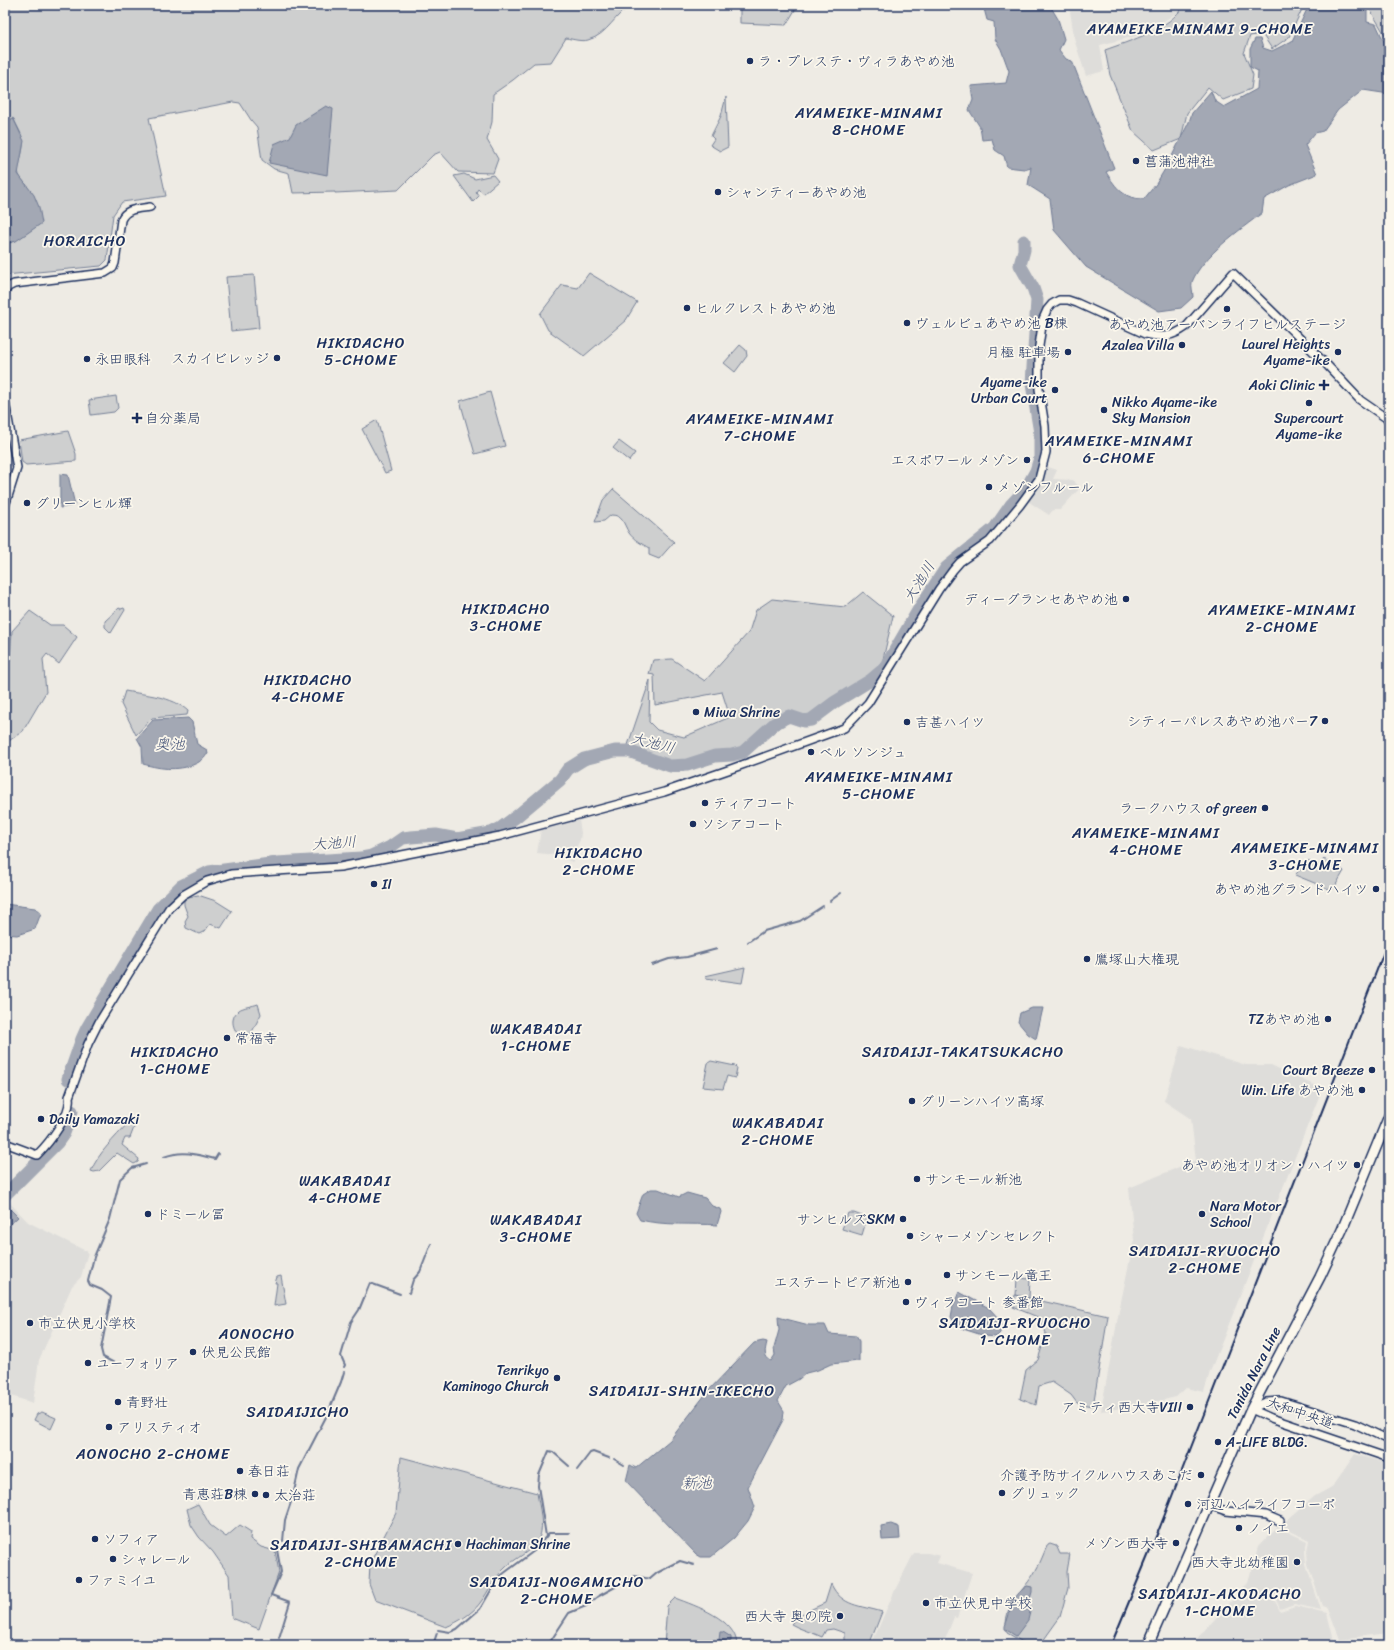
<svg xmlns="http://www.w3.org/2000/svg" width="1394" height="1650" font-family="Sriracha,'Klee One',sans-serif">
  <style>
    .built { fill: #deddda }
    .green { fill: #cecfcf; stroke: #747f96 }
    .water { fill: #a3a8b4; stroke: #6d7892 }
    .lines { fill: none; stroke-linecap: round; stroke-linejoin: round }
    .stream { stroke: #6d7892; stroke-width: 2 }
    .river { stroke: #a3a8b4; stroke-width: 13 }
    .minor-casing { stroke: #1b2f5e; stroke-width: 10 }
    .major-casing { stroke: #1b2f5e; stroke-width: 12 }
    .minor { stroke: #fbf7ec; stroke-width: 7 }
    .major { stroke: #fbf7ec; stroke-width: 9 }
    .rail { stroke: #1b2f5e; stroke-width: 2 }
    .poi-dot { fill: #1b2f5e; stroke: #fbf7ec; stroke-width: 1.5 }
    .labels { text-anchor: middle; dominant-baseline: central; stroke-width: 3.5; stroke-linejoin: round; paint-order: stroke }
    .poi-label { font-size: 14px; fill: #1b2f5e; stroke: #fbf7ec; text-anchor: start }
    .street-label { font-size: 14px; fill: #1b2f5e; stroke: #fbf7ec }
    .neighbourhood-label { font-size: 15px; letter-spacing: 1px; fill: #1b2f5e; stroke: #fbf7ec }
    .water-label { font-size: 15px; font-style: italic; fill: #445378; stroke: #fbf7ec }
  </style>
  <rect width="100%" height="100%" fill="#eeebe4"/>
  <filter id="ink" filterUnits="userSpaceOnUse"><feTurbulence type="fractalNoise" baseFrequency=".025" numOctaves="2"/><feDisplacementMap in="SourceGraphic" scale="8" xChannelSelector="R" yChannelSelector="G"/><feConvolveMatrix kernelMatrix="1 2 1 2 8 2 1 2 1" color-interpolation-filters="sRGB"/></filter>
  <g filter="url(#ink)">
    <!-- built -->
    <g class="built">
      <polygon points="1069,5 1182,5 1178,12 1144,34 1100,45 1104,71 1086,76 1075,42"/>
      <polygon points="1045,466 1057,470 1053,479 1073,480 1080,488 1060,510 1053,510 1049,515 1026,500"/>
      <polygon points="579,820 581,833 580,840 575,850 574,860 572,862 556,855 537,853 541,830"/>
      <polygon points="1181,1045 1246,1065 1271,1065 1322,1089 1210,1372 1204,1392 1186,1388 1176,1397 1137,1406 1101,1411 1119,1311 1134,1240 1129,1188 1196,1160 1191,1119 1164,1101"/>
      <polygon points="9,1202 28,1222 88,1252 81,1277 72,1286 39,1360 33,1403 5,1394 5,1205"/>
      <polygon points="1355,1454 1389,1464 1389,1633 1340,1639 1328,1608 1322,1606 1308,1564 1307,1552 1309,1540 1280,1526 1315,1496 1332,1487"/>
      <polygon points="1277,1527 1307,1541 1305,1551 1306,1564 1321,1610 1294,1604 1280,1609 1274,1595 1238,1592 1248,1582 1258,1547"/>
      <polygon points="914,1553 928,1553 940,1556 937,1563 972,1573 957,1618 954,1617 943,1645 871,1645 895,1590"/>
      <polygon points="1238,1594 1273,1597 1280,1611 1295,1606 1327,1613 1335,1645 1191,1645"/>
    </g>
    <!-- green -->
    <g class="green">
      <path d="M5 5H632C615 13 608 35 588 40 582 42 572 39 566 38L551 62 534 63 513 80 493 94 492 122 487 140 498 159 493 173 458 172 440 152 433 155 398 190 335 193V192L293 193 289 173 274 169 262 160 257 127 251 120 240 103 233 102 149 118 166 196 122 202 113 215 107 260 101 266 5 275V244L16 241 27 185C9 169 24 161 23 142 23 135 16 125 14 119L5 123Z"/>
      <polygon points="740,5 798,5 786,25 740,23"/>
      <path d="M1184 5H1304L1289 37 1272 49 1262 34 1250 36 1244 53 1253 75 1251 89 1223 100 1208 87 1187 113 1181 139 1154 150 1133 131 1110 75 1105 50C1130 41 1170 29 1184 5Z"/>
      <polygon points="1374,5 1389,5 1389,42 1371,11"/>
      <polygon points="726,97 728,147 720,151 710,145 714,139 711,136 721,116"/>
      <polygon points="464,174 475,179 493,175 498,181 483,194 478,189 476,192 479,196 473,202 454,176"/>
      <polygon points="589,273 637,302 626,320 584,356 548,330 540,314 562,285 578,288"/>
      <polygon points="254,275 259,328 231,331 226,277"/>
      <polygon points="740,345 746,350 747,356 735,372 724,363"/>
      <polygon points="490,392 505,446 475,454 460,401"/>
      <polygon points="116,396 118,408 114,412 91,415 89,400"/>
      <polygon points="377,420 391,471 385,473 362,429"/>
      <polygon points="68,431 76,454 76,461 26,465 22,462 19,440"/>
      <polygon points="619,441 635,453 629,461 613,448"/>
      <path d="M613 489 674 542 659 559 649 555V548C642 544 634 540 629 533 623 523 623 515 611 515L604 521 595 522 603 500Z"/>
      <polygon points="863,592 893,616 881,668 812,715 782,715 742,750 673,762 627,748 650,680 649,722 657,730 684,737 730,717 722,692 655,705 654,675 649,674 653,660 672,659 705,681 749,632 756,610 772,599 845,607"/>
      <polygon points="119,608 121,609 124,608 125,610 111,633 105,627 105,621"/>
      <polygon points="30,611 50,625 63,625 77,637 59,664 47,654 43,659 46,692 23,731 6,743 5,746 5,670 10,660 12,631"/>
      <path d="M125 691C146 695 172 696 188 711L187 715 152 718 136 735 121 704Z"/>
      <polygon points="1324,859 1344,871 1334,888 1329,889 1295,875 1309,860 1316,868"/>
      <polygon points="198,895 216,901 232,911 221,928 210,924 205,931 199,934 186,928 185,921 188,916 184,905 184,898"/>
      <polygon points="745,967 742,983 706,978 705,976"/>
      <path d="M258 1004 261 1014 253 1030 244 1041C235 1033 227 1020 239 1010 243 1007 253 1006 258 1004Z"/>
      <polygon points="711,1061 735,1066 737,1068 735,1078 727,1076 723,1089 703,1087 708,1063"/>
      <path d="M128 1123 135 1125 130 1138H125L122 1145 139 1159 138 1162 134 1164 117 1153 99 1171 94 1172 91 1171C99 1152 114 1139 128 1123Z"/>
      <polygon points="848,1213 854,1213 867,1218 862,1235 842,1229"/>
      <polygon points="281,1276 286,1304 274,1306 277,1283 275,1283 277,1277"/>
      <polygon points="1017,1278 1030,1279 1029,1298 1016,1295"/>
      <polygon points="1015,1295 1108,1316 1093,1406 1077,1403 1071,1395 1052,1382 1039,1386 1036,1405 1020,1399 1026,1370 1038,1360 1046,1333 1040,1318 1013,1307"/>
      <polygon points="42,1412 56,1418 51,1429 34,1420 37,1414"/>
      <path d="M401 1457 537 1493C539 1506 545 1526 539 1538 531 1553 516 1557 505 1568 494 1578 489 1591 480 1603 472 1614 458 1622 446 1627L375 1600 369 1584 370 1563 396 1513Z"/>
      <polygon points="198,1504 210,1525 226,1537 240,1525 251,1532 250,1539 261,1547 275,1551 279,1572 259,1629 232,1618 229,1575 213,1552 199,1537 191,1525 187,1509"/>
      <path d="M1050 1543 1056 1545 1060 1554H1070L1067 1572 1068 1588 1060 1617 1040 1645H1028L1007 1633C1001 1605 1025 1591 1036 1570 1041 1562 1044 1552 1048 1544Z"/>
      <path d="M831 1584C842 1607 860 1605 882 1612L869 1645H860L845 1641V1633L833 1629 826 1630 822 1637C812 1632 801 1630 791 1624 799 1614 814 1608 825 1603Z"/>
      <path d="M675 1598C696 1606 736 1619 737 1645H664L667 1606Z"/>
    </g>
    <!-- water -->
    <g class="water">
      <path d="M983 5H1054L1052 9 1058 19 1064 39 1059 50 1066 59 1072 61 1114 168 1106 172C1116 188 1124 199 1144 199L1156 184 1168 164 1189 122 1192 113 1211 91 1215 101 1224 107 1257 89 1258 71 1250 67V49L1255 39H1260L1263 48 1272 51 1292 41 1309 5H1367V22L1376 24 1386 46 1389 47V94L1363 90 1338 110 1323 131 1315 133 1305 145 1317 174 1289 185 1264 199 1262 213C1240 230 1203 255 1192 282 1191 286 1193 292 1193 297L1181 308 1159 311 1086 267 1054 230 1050 199 1028 185 1031 167 1024 169 1007 167 1004 156 995 150 992 139 982 140 980 127 969 110 973 100 971 86 1006 83 1009 71 1001 49 995 39 994 22 987 20Z"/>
      <polygon points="326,106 333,109 327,175 269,163 274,144 290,137 296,125"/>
      <polygon points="13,118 24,141 18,174 34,195 39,207 42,223 16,241 5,244 5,123"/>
      <polygon points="60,474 68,475 75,505 60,508"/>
      <path d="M188 718 192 722 197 744 207 750 208 754C204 756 202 760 199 762 181 772 161 769 143 764L142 747 137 738 153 720Z"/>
      <polygon points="5,904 35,908 41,913 35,929 17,935 5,934"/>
      <polygon points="1032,1008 1043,1008 1036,1039 1028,1034 1018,1022 1020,1013"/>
      <path d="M651 1189H658L679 1197 687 1193 705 1198 712 1206 720 1209 721 1212 717 1225C691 1223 666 1226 640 1220L636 1213 643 1194Z"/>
      <polygon points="8,1207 18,1217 5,1229 5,1209"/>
      <polygon points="959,1292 989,1308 1001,1321 1000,1333 996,1337 985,1336 957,1327 951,1317 953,1306"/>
      <path d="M778 1317 809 1325H825L829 1334 856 1336 859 1341V1361L831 1364 818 1370 806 1373 799 1379 786 1386 778 1401 784 1411 783 1420 748 1487 755 1507 748 1521 734 1538 711 1557H701L696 1554 626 1481 630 1465 636 1468 670 1440 708 1391 754 1343 763 1341 767 1342C765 1351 763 1356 771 1361L775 1355 774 1348 779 1330Z"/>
      <polygon points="891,1524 899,1527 900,1539 882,1540 881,1526"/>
      <path d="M1027 1586 1032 1587V1592L1028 1605 1030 1612 1028 1620 1016 1636 1005 1629V1626C1012 1609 1010 1598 1027 1586Z"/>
      <polygon points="720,1632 723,1632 731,1637 731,1641 728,1642 719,1640"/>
    </g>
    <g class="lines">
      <!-- stream -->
      <g class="stream">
        <polyline points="830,901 841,893"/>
        <polyline points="748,942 764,931 800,921 823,906"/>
        <polyline points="652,965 669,959 687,957 717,949"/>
        <path d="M164 1157C181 1150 197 1154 215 1159L218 1154"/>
        <polyline points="409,1293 413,1280 420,1272 431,1244"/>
        <polyline points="116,1364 103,1357 101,1349 111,1297 102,1290 90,1285 88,1281 94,1257 110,1219 120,1179 132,1168 146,1164"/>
        <polyline points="344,1367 345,1365 341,1356 351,1322 359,1310 370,1283 400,1294"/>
        <polyline points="614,1459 624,1465"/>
        <polyline points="577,1470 590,1453 593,1452 609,1458"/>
        <polyline points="546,1536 538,1486 539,1475 549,1451 553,1452 569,1466"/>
        <polyline points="283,1541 285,1520 293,1496 299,1469 327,1415 341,1382 344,1372"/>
        <polyline points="279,1547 277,1550 281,1572 271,1595 290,1602 279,1638"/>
        <polyline points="438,1630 450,1632 457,1629 480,1609 499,1577 534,1551 549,1533 569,1533"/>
        <polyline points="290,1644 292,1645"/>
        <polyline points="433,1645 437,1633"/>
        <polyline points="548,1645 569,1613 586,1606 597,1597 635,1576 650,1579 657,1573 680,1561 694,1565"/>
      </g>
      <!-- river -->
      <g class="river">
        <polyline points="68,1079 82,1039 87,1028 158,909 181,886 209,872 277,863 361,858 371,856 390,847 403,838 411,837 436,835 457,839 491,833 501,828 517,816 560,780 568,769 584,759 615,751 628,751 670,766 687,765 715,756 732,755 743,752 774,724 783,719 789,716 804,721 811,720 835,702 871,680 884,669 919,609 946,568 995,528 1011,505 1026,489 1036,471 1040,458 1040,433 1032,384 1037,300 1033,288 1020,265 1024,250 1024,241"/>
        <polyline points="5,1195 57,1143 64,1133 72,1111"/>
      </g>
      <defs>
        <g id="minor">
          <path d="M5 292 8 287 14 284 105 273 113 268 115 263 121 220C126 208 138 209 150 207"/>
          <polyline points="5,402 17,468 5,506"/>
          <path d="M5 1143 37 1155C49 1143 72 1114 69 1097L88 1044 99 1022 169 908 183 895 207 881 231 874 340 867 500 836 664 792 728 770 844 728 868 703 939 589 953 570 960 562 990 541 1020 505 1039 479 1046 452 1045 426 1039 389V346L1043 319 1047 310 1052 304 1059 300H1068L1077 303 1145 334C1162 338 1172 337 1186 327L1233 273 1327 365 1360 400 1389 420"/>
          <polyline points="1251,1409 1266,1402 1281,1401 1355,1424 1389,1440"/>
          <polyline points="1251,1409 1271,1418 1389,1458"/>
          <polyline points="1209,1505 1226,1511 1266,1515 1280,1521"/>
        </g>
        <polyline id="major" points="1148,1645 1251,1409 1320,1277 1342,1230 1389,1116"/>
      </defs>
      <!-- minor casing -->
      <use href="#minor" class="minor-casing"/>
      <!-- major casing -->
      <use href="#major" class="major-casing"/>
      <!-- minor -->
      <use href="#minor" class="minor"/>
      <!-- major -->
      <use href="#major" class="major"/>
      <!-- rail -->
      <polyline class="rail" points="1111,1645 1160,1527 1389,939"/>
    </g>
  </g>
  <!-- markers -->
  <g class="poi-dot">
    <circle cx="750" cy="61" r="4"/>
    <circle cx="1136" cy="161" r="4"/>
    <circle cx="718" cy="192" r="4"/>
    <circle cx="687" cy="308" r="4"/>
    <circle cx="1227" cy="309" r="4"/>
    <circle cx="907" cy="323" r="4"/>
    <circle cx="1182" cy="345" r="4"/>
    <circle cx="1068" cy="352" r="4"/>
    <circle cx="1338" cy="352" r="4"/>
    <circle cx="277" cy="358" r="4"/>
    <circle cx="87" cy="359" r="4"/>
    <path d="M1322 379h4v4h4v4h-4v4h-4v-4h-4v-4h4z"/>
    <circle cx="1055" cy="390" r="4"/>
    <circle cx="1309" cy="403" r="4"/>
    <circle cx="1104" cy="410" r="4"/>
    <path d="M135 412h4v4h4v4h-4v4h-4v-4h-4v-4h4z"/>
    <circle cx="1027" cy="460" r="4"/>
    <circle cx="989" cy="487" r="4"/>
    <circle cx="27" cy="503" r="4"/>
    <circle cx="1126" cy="599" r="4"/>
    <circle cx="696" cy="712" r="4"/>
    <circle cx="1325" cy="721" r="4"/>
    <circle cx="907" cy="722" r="4"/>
    <circle cx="811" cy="752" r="4"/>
    <circle cx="705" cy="803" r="4"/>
    <circle cx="1265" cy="808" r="4"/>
    <circle cx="693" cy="824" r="4"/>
    <circle cx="374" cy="884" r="4"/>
    <circle cx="1376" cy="889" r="4"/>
    <circle cx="1087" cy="959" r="4"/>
    <circle cx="1328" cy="1019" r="4"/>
    <circle cx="227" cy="1038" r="4"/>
    <circle cx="1372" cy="1070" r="4"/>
    <circle cx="1362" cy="1090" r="4"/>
    <circle cx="912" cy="1101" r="4"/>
    <circle cx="41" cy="1119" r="4"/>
    <circle cx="1357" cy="1165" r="4"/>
    <circle cx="917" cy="1179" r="4"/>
    <circle cx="148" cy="1214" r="4"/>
    <circle cx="1202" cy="1214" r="4"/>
    <circle cx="903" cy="1219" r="4"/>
    <circle cx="910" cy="1236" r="4"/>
    <circle cx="947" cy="1275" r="4"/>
    <circle cx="908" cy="1282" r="4"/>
    <circle cx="906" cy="1302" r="4"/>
    <circle cx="30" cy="1323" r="4"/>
    <circle cx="193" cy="1352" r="4"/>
    <circle cx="88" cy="1363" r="4"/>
    <circle cx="557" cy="1378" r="4"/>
    <circle cx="118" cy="1402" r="4"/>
    <circle cx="1190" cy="1407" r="4"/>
    <circle cx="109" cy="1427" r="4"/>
    <circle cx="1218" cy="1442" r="4"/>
    <circle cx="240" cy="1471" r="4"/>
    <circle cx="1201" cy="1475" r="4"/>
    <circle cx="1002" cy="1493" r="4"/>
    <circle cx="255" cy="1494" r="4"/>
    <circle cx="266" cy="1495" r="4"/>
    <circle cx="1188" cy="1504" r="4"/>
    <circle cx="1239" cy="1528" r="4"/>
    <circle cx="95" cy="1539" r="4"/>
    <circle cx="1176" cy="1543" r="4"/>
    <circle cx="458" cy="1544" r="4"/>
    <circle cx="113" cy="1559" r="4"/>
    <circle cx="1297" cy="1562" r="4"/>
    <circle cx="79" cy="1580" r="4"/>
    <circle cx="926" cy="1603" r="4"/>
    <circle cx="840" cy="1616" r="4"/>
  </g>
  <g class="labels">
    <!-- poi labels -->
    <g class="poi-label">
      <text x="758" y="61">ラ・プレステ・ヴィラあやめ池</text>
      <text x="1144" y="161">菖蒲池神社</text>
      <text x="726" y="192">シャンティーあやめ池</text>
      <text x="695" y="308">ヒルクレストあやめ池</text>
      <text x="915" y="323">ヴェルビュあやめ池 B棟</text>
      <text x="1227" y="324" text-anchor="middle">あやめ池アーバンライフヒルステージ</text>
      <text x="1330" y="344" text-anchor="end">Laurel Heights<tspan x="1330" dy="16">Ayame-ike</tspan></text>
      <text x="1174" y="345" text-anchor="end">Azalea Villa</text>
      <text x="1060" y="352" text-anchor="end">月極 駐車場</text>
      <text x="269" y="358" text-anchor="end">スカイビレッジ</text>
      <text x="95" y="359">永田眼科</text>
      <text x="1047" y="382" text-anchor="end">Ayame-ike<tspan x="1047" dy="16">Urban Court</tspan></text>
      <text x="1315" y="385" text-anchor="end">Aoki Clinic</text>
      <text x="1112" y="402">Nikko Ayame-ike<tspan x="1112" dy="16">Sky Mansion</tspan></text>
      <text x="145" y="418">自分薬局</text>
      <text x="1309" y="418" text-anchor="middle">Supercourt<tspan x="1309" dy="16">Ayame-ike</tspan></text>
      <text x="1019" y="460" text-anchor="end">エスポワール メゾン</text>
      <text x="997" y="487">メゾンフルール</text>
      <text x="35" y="503">グリーンヒル輝</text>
      <text x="1118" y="599" text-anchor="end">ディーグランセあやめ池</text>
      <text x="704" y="712">Miwa Shrine</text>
      <text x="1317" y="721" text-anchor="end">シティーパレスあやめ池パー7</text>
      <text x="915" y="722">吉甚ハイツ</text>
      <text x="819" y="752">ベル ソンジュ</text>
      <text x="713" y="803">ティアコート</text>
      <text x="1257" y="808" text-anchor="end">ラークハウス of green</text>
      <text x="701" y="824">ソシアコート</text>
      <text x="382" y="884">II</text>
      <text x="1368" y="889" text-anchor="end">あやめ池グランドハイツ</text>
      <text x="1095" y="959">鷹塚山大権現</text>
      <text x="1320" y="1019" text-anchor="end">TZあやめ池</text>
      <text x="235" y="1038">常福寺</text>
      <text x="1364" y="1070" text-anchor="end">Court Breeze</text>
      <text x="1354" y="1090" text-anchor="end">Win. Life あやめ池</text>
      <text x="920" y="1101">グリーンハイツ高塚</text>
      <text x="49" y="1119">Daily Yamazaki</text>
      <text x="1349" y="1165" text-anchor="end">あやめ池オリオン・ハイツ</text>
      <text x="925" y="1179">サンモール新池</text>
      <text x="1210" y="1206">Nara Motor<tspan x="1210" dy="16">School</tspan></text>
      <text x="156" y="1214">ドミール冨</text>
      <text x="895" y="1219" text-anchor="end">サンヒルズSKM</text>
      <text x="918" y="1236">シャーメゾンセレクト</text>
      <text x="955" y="1275">サンモール竜王</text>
      <text x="900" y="1282" text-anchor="end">エステートピア新池</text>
      <text x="914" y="1302">ヴィラコート 参番館</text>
      <text x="38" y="1323">市立伏見小学校</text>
      <text x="201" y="1352">伏見公民館</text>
      <text x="96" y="1363">ユーフォリア</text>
      <text x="549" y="1370" text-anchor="end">Tenrikyo<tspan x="549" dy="16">Kaminogo Church</tspan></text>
      <text x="126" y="1402">青野壮</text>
      <text x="1182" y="1407" text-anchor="end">アミティ西大寺VIII</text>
      <text x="117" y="1427">アリスティオ</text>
      <text x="1226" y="1442">A-LIFE BLDG.</text>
      <text x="248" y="1471">春日荘</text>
      <text x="1193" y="1475" text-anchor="end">介護予防サイクルハウスあこだ</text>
      <text x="1010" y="1493">グリュック</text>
      <text x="247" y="1494" text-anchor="end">青恵荘B棟</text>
      <text x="274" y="1495">太治荘</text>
      <text x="1196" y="1504">河辺ハイライフコーポ</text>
      <text x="1247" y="1528">ノイエ</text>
      <text x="103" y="1539">ソフィア</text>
      <text x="1168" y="1543" text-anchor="end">メゾン西大寺</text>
      <text x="466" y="1544">Hachiman Shrine</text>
      <text x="121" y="1559">シャレール</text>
      <text x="1289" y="1562" text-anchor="end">西大寺北幼稚園</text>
      <text x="87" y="1580">ファミイユ</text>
      <text x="934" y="1603">市立伏見中学校</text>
      <text x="832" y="1616" text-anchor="end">西大寺 奥の院</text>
    </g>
    <!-- street labels -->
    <g class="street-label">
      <text transform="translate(1254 1373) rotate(-63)">Tanida Nara Line</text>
      <text transform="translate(1300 1413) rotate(19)">大和中央道</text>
    </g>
    <!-- neighbourhood labels -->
    <g class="neighbourhood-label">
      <text x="1200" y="29">AYAMEIKE-MINAMI 9-CHOME</text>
      <text x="869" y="113">AYAMEIKE-MINAMI<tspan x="869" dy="17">8-CHOME</tspan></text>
      <text x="85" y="241">HORAICHO</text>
      <text x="361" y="343">HIKIDACHO<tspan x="361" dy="17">5-CHOME</tspan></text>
      <text x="760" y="419">AYAMEIKE-MINAMI<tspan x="760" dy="17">7-CHOME</tspan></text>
      <text x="1119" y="441">AYAMEIKE-MINAMI<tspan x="1119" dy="17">6-CHOME</tspan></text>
      <text x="506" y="609">HIKIDACHO<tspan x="506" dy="17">3-CHOME</tspan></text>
      <text x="1282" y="610">AYAMEIKE-MINAMI<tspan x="1282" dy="17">2-CHOME</tspan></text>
      <text x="308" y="680">HIKIDACHO<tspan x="308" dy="17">4-CHOME</tspan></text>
      <text x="879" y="777">AYAMEIKE-MINAMI<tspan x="879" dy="17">5-CHOME</tspan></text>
      <text x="1146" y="833">AYAMEIKE-MINAMI<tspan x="1146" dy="17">4-CHOME</tspan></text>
      <text x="1305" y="848">AYAMEIKE-MINAMI<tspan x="1305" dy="17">3-CHOME</tspan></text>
      <text x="599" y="853">HIKIDACHO<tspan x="599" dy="17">2-CHOME</tspan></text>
      <text x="536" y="1029">WAKABADAI<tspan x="536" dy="17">1-CHOME</tspan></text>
      <text x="175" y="1052">HIKIDACHO<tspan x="175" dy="17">1-CHOME</tspan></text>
      <text x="963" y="1052">SAIDAIJI-TAKATSUKACHO</text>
      <text x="778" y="1123">WAKABADAI<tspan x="778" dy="17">2-CHOME</tspan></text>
      <text x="345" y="1181">WAKABADAI<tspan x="345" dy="17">4-CHOME</tspan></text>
      <text x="536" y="1220">WAKABADAI<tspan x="536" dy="17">3-CHOME</tspan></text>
      <text x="1205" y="1251">SAIDAIJI-RYUOCHO<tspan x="1205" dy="17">2-CHOME</tspan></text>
      <text x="1015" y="1323">SAIDAIJI-RYUOCHO<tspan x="1015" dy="17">1-CHOME</tspan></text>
      <text x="257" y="1334">AONOCHO</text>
      <text x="682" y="1391">SAIDAIJI-SHIN-IKECHO</text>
      <text x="298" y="1412">SAIDAIJICHO</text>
      <text x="153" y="1454">AONOCHO 2-CHOME</text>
      <text x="361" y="1545">SAIDAIJI-SHIBAMACHI<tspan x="361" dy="17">2-CHOME</tspan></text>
      <text x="557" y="1582">SAIDAIJI-NOGAMICHO<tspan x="557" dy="17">2-CHOME</tspan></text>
      <text x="1220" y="1594">SAIDAIJI-AKODACHO<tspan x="1220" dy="17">1-CHOME</tspan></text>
    </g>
    <!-- water labels -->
    <g class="water-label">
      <text transform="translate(919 582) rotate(-58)">大池川</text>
      <text transform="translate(653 743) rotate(14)">大池川</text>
      <text x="170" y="744">奥池</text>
      <text transform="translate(334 843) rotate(-4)">大池川</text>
      <text x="697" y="1483">新池</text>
    </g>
  </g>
  <!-- margin -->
  <rect width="1394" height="1650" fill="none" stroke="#fbf7ec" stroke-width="20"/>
  <rect x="10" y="10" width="1374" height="1630" fill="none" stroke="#1b2f5e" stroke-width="1.5" filter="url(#ink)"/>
</svg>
